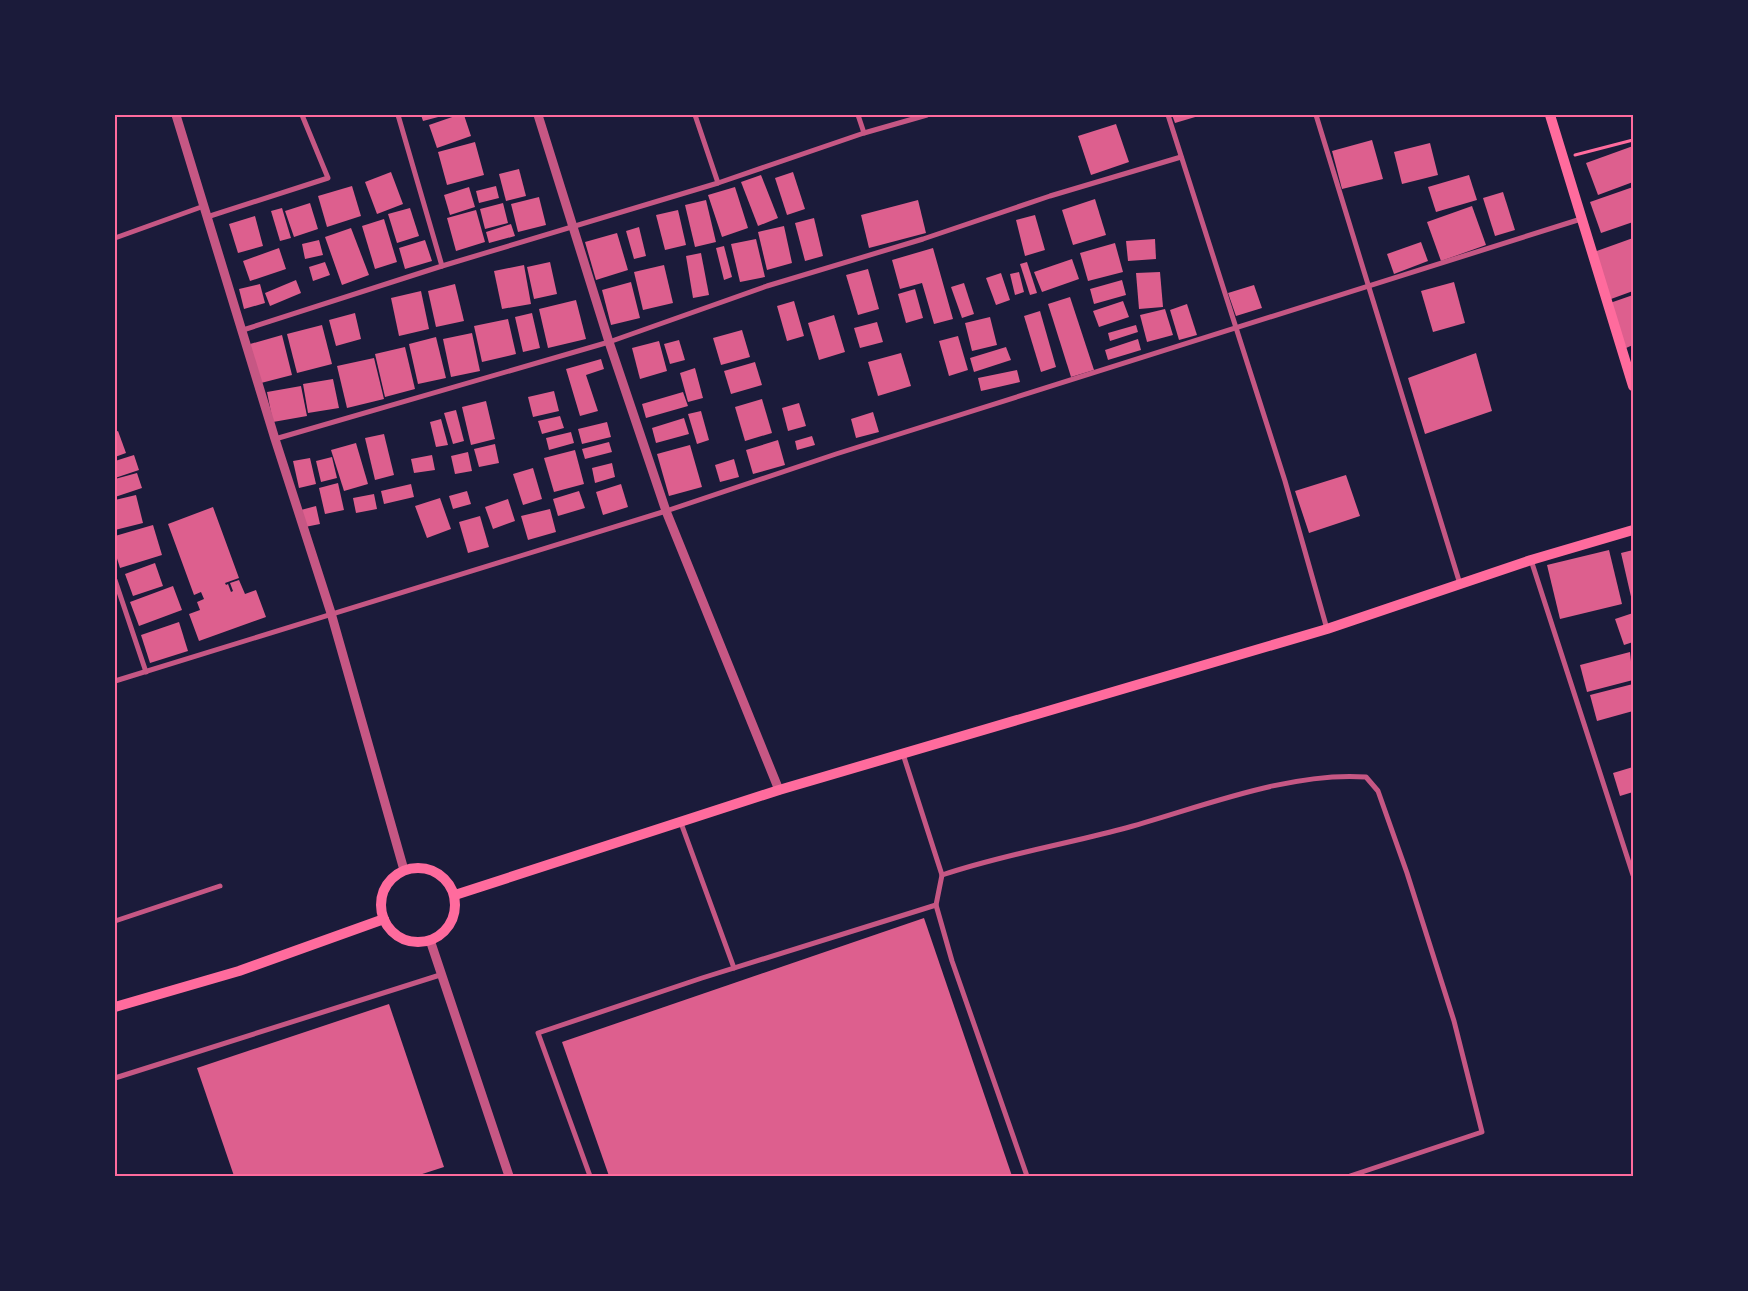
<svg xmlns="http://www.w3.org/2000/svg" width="1748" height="1291" font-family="'Roboto Condensed',sans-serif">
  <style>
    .building { fill: #dd5f8e }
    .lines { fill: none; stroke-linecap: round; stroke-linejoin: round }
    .path { stroke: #ff6b9d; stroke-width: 3 }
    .minor { stroke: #c65784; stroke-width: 5 }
    .tertiary { stroke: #c65784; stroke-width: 9 }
    .secondary { stroke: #ff6b9d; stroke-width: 10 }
    .neatline { fill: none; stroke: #ff6b9d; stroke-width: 2 }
  </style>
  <rect width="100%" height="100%" fill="#1b1b3a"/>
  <!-- building -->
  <g class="building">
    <polygon points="421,115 442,115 442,116 423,121"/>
    <polygon points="458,115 464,115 471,136 437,148 429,125"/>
    <polygon points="1172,115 1202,115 1175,123"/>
    <polygon points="1116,124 1129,162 1091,175 1078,136"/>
    <polygon points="1372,140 1383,179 1342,189 1332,151"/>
    <polygon points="475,142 484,175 447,185 438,152"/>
    <polygon points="1430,143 1438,175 1402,184 1394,152"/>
    <polygon points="1633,146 1633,182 1598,195 1586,163"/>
    <polygon points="519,169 526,196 506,201 499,174"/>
    <polygon points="391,172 403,204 377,214 365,182"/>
    <polygon points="793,172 805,209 787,215 775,178"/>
    <polygon points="761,175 778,218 758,226 741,182"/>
    <polygon points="1469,175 1477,200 1436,212 1428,187"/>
    <polygon points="352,186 361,216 327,227 318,196"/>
    <polygon points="496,186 499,198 479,203 476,191"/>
    <polygon points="469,187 475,207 450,215 444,195"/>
    <polygon points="735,187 748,228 722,237 708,195"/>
    <polygon points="1633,187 1633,222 1601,233 1590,202"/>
    <polygon points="1503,192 1515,230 1495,236 1483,198"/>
    <polygon points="539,197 546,225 518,232 511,204"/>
    <polygon points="1095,199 1106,235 1073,245 1062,210"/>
    <polygon points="706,200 716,242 695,247 685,205"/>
    <polygon points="918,200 926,233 869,248 861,215"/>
    <polygon points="310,203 318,229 294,237 285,211"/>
    <polygon points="503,203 508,223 485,229 480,209"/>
    <polygon points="1472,206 1486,245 1441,261 1427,222"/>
    <polygon points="282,208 291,238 280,241 271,211"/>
    <polygon points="410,208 419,236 397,243 388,214"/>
    <polygon points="476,210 485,242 456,251 447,218"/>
    <polygon points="678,210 686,245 665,250 656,215"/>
    <polygon points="1035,215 1045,250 1025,256 1016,220"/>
    <polygon points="255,216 263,246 238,253 229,224"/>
    <polygon points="814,218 823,256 805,261 795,223"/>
    <polygon points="384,219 397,262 375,269 362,226"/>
    <polygon points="511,224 515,236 489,243 486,232"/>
    <polygon points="784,226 792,263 767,270 758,232"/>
    <polygon points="639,227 646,256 634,259 626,231"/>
    <polygon points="351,228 369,275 342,285 325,237"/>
    <polygon points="617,233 628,270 596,280 585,242"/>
    <polygon points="1633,238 1633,291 1611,299 1594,252"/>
    <polygon points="756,239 765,277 740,282 731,244"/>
    <polygon points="1155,239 1156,259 1128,261 1126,241"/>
    <polygon points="319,240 323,255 305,259 302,244"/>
    <polygon points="425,240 432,261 405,269 399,248"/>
    <polygon points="1421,242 1428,261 1394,274 1387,254"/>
    <polygon points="1115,243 1123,272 1088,281 1080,253"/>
    <polygon points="724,246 732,277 724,280 716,248"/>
    <polygon points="279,248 286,269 250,281 243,261"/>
    <polygon points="933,248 953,319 934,324 922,283 900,289 892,260"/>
    <polygon points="701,253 709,295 693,298 686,256"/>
    <polygon points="1072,259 1079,279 1042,292 1034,272"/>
    <polygon points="325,262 330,275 313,281 309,267"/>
    <polygon points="550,262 557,294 534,299 527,267"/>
    <polygon points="1027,262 1037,293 1030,295 1020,264"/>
    <polygon points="524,265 531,304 502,309 494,271"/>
    <polygon points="664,265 673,303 643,310 634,272"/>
    <polygon points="868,269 879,309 858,315 846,275"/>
    <polygon points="1019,272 1024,292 1015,295 1010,274"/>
    <polygon points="1160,272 1163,307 1139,309 1136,273"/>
    <polygon points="1001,273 1010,300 996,305 986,278"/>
    <polygon points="296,280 301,293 270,306 265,293"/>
    <polygon points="1122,280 1126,295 1094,304 1090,289"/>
    <polygon points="631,282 640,318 611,325 602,290"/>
    <polygon points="1454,282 1465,323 1433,332 1421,291"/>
    <polygon points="964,283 974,314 962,318 951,287"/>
    <polygon points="260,284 265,303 244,309 239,289"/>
    <polygon points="455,284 464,321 436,327 428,291"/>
    <polygon points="1254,285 1262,308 1236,316 1228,293"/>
    <polygon points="915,289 923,318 906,323 898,294"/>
    <polygon points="421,291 429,329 399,336 391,298"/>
    <polygon points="1633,295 1633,345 1626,348 1610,303"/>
    <polygon points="1070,297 1094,370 1071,377 1048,304"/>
    <polygon points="576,300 586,339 548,348 539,309"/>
    <polygon points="794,301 804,336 787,341 777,306"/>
    <polygon points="1123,301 1129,317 1099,327 1093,311"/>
    <polygon points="1187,304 1197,335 1179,340 1170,310"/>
    <polygon points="1165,309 1173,335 1147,342 1140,315"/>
    <polygon points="1040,311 1056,367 1041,372 1024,316"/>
    <polygon points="355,313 361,339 336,346 329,320"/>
    <polygon points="532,313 540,348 523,352 515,317"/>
    <polygon points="834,315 845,352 819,360 808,323"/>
    <polygon points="990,317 997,345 972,351 965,323"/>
    <polygon points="508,319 516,354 482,362 474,326"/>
    <polygon points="877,322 883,342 860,348 854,328"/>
    <polygon points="322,325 332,364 297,373 287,334"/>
    <polygon points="1136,325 1138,332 1110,341 1108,333"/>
    <polygon points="742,330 750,357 721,365 713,338"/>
    <polygon points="472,333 480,371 451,377 443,339"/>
    <polygon points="282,335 292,375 261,383 250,344"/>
    <polygon points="958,336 968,370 949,376 939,341"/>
    <polygon points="436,337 446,378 418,384 409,344"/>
    <polygon points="1138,339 1141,350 1108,360 1105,350"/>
    <polygon points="679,340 685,360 670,364 664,344"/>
    <polygon points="659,341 667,371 640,379 632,348"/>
    <polygon points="405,347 415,389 385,397 375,354"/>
    <polygon points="1006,347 1011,360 974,372 970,358"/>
    <polygon points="901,353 911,386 878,396 868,362"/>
    <polygon points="1476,353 1492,411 1425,434 1408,378"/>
    <polygon points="374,358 384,399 347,408 337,366"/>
    <polygon points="601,359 604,369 586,375 598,411 580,416 566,369"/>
    <polygon points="755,362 762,385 731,394 724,371"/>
    <polygon points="695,368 703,398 688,402 680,373"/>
    <polygon points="1017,370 1020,382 981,391 978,378"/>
    <polygon points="333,379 339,408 308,413 303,384"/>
    <polygon points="301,386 307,416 273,422 267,392"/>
    <polygon points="554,391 559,411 533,417 528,397"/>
    <polygon points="683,392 688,406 646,418 642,404"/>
    <polygon points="762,399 772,433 745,441 735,407"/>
    <polygon points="486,401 495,439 471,445 462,407"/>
    <polygon points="799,403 806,426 788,431 782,408"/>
    <polygon points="456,410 464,441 453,444 444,413"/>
    <polygon points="701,411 709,440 697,444 688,414"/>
    <polygon points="873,412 879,432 856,438 851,419"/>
    <polygon points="560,416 564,428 542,434 538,421"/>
    <polygon points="684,418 689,434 656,443 652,428"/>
    <polygon points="441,419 448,445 436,447 430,422"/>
    <polygon points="607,422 611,437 582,444 578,429"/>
    <polygon points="118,431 126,453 115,457 115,432"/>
    <polygon points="571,432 574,443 549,450 546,438"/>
    <polygon points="384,434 394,475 375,480 365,438"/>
    <polygon points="812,436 815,445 797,450 795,441"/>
    <polygon points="778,440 785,465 753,474 746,450"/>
    <polygon points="609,442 612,452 585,459 582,449"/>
    <polygon points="356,443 368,484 344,491 331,450"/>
    <polygon points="495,444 499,463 479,467 474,449"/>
    <polygon points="690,445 702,487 669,496 657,454"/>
    <polygon points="575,450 584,484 554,492 544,458"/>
    <polygon points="468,452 472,471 455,474 451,456"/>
    <polygon points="134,455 139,470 115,478 115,461"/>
    <polygon points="432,455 435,470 414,473 411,459"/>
    <polygon points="332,457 337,478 321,482 316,461"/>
    <polygon points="310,458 316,484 299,488 293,461"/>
    <polygon points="734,459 739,477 720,482 715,465"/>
    <polygon points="612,463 615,477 595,483 592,468"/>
    <polygon points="533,468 542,499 523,505 513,474"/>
    <polygon points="137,473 142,488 115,497 115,479"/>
    <polygon points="1346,475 1360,516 1309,533 1295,491"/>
    <polygon points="338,483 344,510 325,514 319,488"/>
    <polygon points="411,484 414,497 384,504 381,491"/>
    <polygon points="621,484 628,507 603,515 596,492"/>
    <polygon points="467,491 471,504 453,509 449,496"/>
    <polygon points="579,491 585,508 558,516 553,499"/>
    <polygon points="374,494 377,509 356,513 353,498"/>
    <polygon points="136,495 143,523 115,530 115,500"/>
    <polygon points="440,498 451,529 427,538 415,506"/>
    <polygon points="508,499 515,521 493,529 485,507"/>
    <polygon points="316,506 320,524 305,527 301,510"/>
    <polygon points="213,507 239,578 225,583 226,585 228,584 231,592 233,591 230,583 239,580 245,594 256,590 266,617 199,641 189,614 200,610 197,602 204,599 201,592 194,595 168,524"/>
    <polygon points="550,509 556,532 528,540 521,516"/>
    <polygon points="480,516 489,547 468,553 459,522"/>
    <polygon points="153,525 162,555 120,568 115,552 115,536"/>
    <polygon points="1609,550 1622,604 1560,619 1547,565"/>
    <polygon points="1633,550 1633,601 1632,601 1621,553"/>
    <polygon points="155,563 163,586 133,596 125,574"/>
    <polygon points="173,586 182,610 139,626 130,602"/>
    <polygon points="1633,613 1633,642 1624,645 1615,619"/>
    <polygon points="179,622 188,651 150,663 141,635"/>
    <polygon points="1630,652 1633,680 1587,692 1580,665"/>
    <polygon points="1633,684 1633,711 1597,721 1590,695"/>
    <polygon points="1633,767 1633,792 1620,796 1613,773"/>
    <polygon points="924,918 1012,1176 609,1176 562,1042"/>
    <polygon points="389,1004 444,1167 416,1176 234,1176 197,1068"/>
  </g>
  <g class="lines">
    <!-- path -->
    <polyline class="path" points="1575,155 1633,140"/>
    <!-- minor -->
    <g class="minor">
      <polyline points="398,115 442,266"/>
      <polyline points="695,115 718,183"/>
      <polyline points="858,115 864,133"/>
      <polyline points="1168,115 1285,481 1327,629"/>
      <polyline points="1316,115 1460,584"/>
      <polyline points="207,217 328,178 302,115"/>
      <polyline points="115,238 204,206"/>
      <polyline points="243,330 442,266 718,183 864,133 927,115"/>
      <polyline points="275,439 609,342 767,286 923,239 1050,196 1181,157"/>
      <polyline points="1531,560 1633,875"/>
      <polyline points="115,580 146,672"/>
      <polyline points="115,681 666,511 836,454 1581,219"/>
      <path d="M903 754 942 875C1001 855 1062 845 1122 829 1196 809 1289 771 1366 777L1378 791 1407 873 1454 1021 1482 1132 1350 1176"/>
      <polyline points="681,823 734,968"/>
      <polyline points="936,905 952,961 1027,1176"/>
      <polyline points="115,921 220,886"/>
      <polyline points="115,1078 440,975"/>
      <polyline points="590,1176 538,1033 702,978 936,905 942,875"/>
    </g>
    <!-- tertiary -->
    <g class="tertiary">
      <polyline points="176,115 275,439 331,613 404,870"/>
      <polyline points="538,115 609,342 666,511 779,790"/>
      <polyline points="430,940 509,1176"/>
    </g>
    <!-- secondary -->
    <g class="secondary">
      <polyline points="1550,115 1633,386"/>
      <circle cx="418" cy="905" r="37"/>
      <polyline points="455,895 779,790 1327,629 1531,560 1633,530"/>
      <polyline points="115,1007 239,971 384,919"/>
    </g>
  </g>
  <!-- border -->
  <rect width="1748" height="1291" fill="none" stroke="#1b1b3a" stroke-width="232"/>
  <rect x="116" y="116" width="1516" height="1059" class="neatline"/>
</svg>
